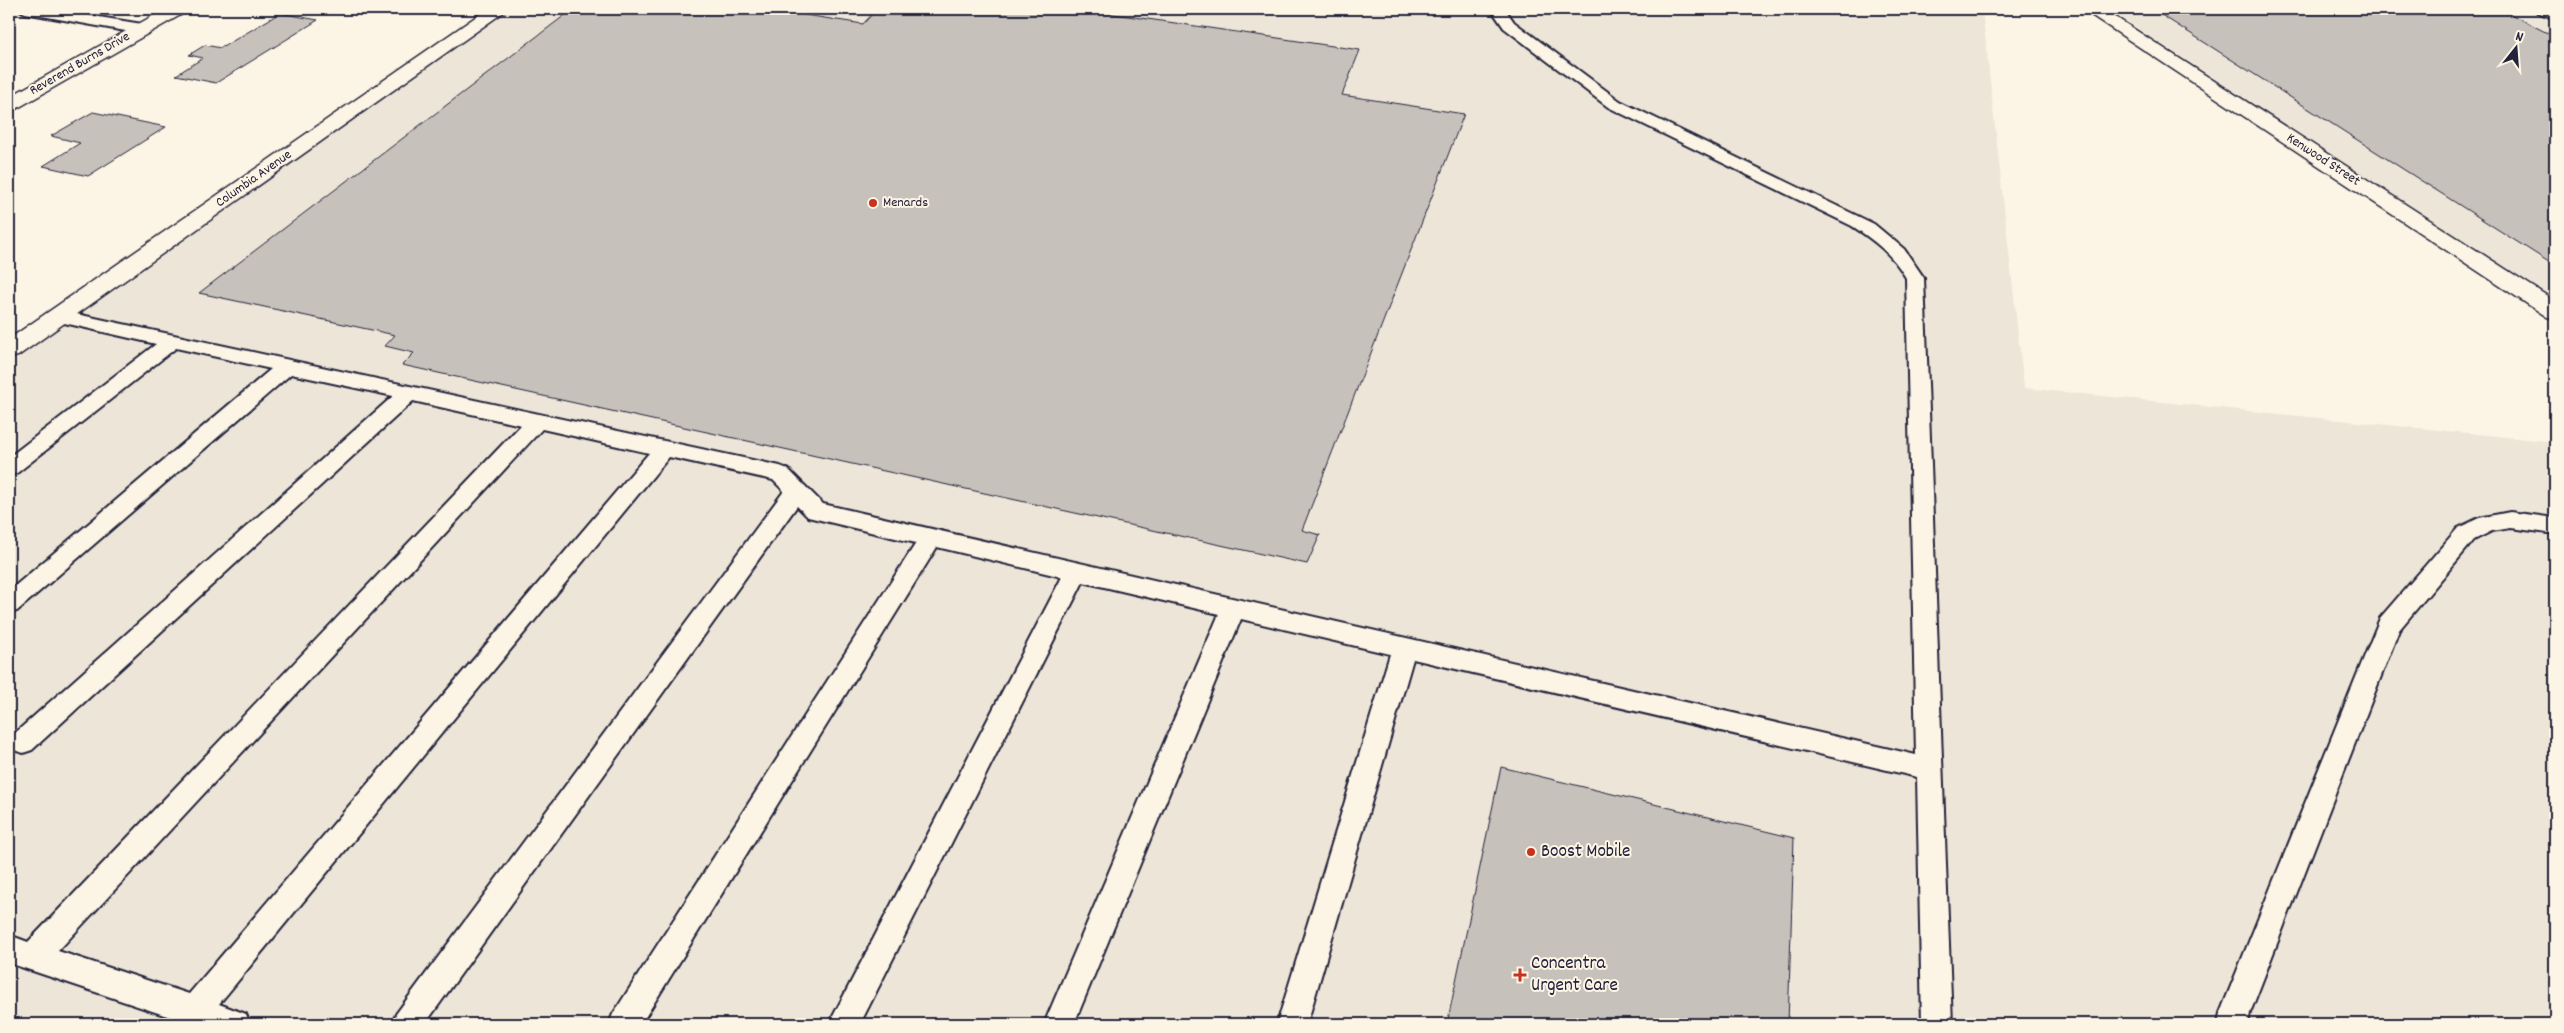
<svg xmlns="http://www.w3.org/2000/svg" width="2564" height="1033" font-family="Dekko,sans-serif">
  <style>
    .built { fill: #ece5d8 }
    .building { fill: #c6c1bb; stroke: #22223b }
    .lines { fill: none; stroke-linecap: round; stroke-linejoin: round }
    .service-casing { stroke: #22223b; stroke-width: 4 }
    .minor-casing { stroke: #22223b; stroke-width: 3 }
    .tertiary-casing { stroke: #22223b; stroke-width: 3 }
    .service { fill: #fcf5e5; fill-rule: evenodd }
    .minor { fill: #fcf5e5; fill-rule: evenodd }
    .tertiary { fill: #fcf5e5; fill-rule: evenodd }
    .poi-dot { fill: #c8321e; stroke: #fcf5e5; stroke-width: 2 }
    .labels { text-anchor: middle; dominant-baseline: central; stroke-width: 4; stroke-linejoin: round; paint-order: stroke }
    .far-street-label { font-size: 14px; fill: #22223b; stroke: #fcf5e5 }
    .far-poi-label { font-size: 14px; fill: #22223b; stroke: #fcf5e5; text-anchor: start }
    .near-poi-label { font-size: 19px; fill: #22223b; stroke: #fcf5e5; text-anchor: start }
  </style>
  <rect width="100%" height="100%" fill="#fcf5e5"/>
  <filter id="ink" filterUnits="userSpaceOnUse"><feTurbulence type="fractalNoise" baseFrequency=".02" numOctaves="2"/><feDisplacementMap in="SourceGraphic" scale="10" xChannelSelector="R" yChannelSelector="G"/><feConvolveMatrix kernelMatrix="1 2 1 2 8 2 1 2 1" color-interpolation-filters="sRGB"/></filter>
  <g filter="url(#ink)">
    <!-- built -->
    <g class="built">
      <polygon points="509,9 1982,9 2024,388 2555,442 2555,1024 9,1024 9,360"/>
      <polygon points="2108,9 2555,9 2555,300"/>
    </g>
    <!-- building -->
    <g class="building">
      <polygon points="573,9 767,9 863,24 877,9 1079,9 1360,50 1342,95 1464,114 1302,530 1320,535 1307,564 402,365 414,353 385,346 395,335 199,293"/>
      <polygon points="2152,9 2501,9 2555,37 2555,266"/>
      <polygon points="280,13 318,20 216,83 176,75 203,58 189,55 205,45 221,48"/>
      <polygon points="93,112 166,127 88,176 43,166 80,143 51,136"/>
      <polygon points="1501,767 1794,838 1788,1024 1447,1024"/>
    </g>
    <g class="lines">
      <defs>
        <g id="service">
          <polygon points="18,9 50,9 142,24 150,29 142,34 25,13"/>
          <path d="M1491 9H1505L1514 22 1620 101 1874 224 1904 249 1924 278 1952 1024H1922L1917 777 1413 659 1307 1024H1277L1390 654 1241 619 1074 1024H1044L1219 614 1083 582 860 1024H829L1062 577 937 547 641 1024H609L613 1014 916 543 808 517 797 506 425 1024H392L396 1014 784 491 773 480 669 457 219 1004 246 1014 250 1024H191L9 963V935L28 942 521 425 413 401 32 750 23 753 14 750 10 742 14 734 393 396 291 374 17 611 9 613V591L271 369 176 348 17 473 9 476V457L156 344 51 320 48 316 51 312 58 310 780 466 788 469 823 504 1916 755 1906 278C1893 255 1874 240 1852 226L1608 107 1504 28ZM542 429 649 453 189 994 58 951Z"/>
          <polygon points="2535,9 2555,9 2555,19 2537,12"/>
          <polygon points="2510,512 2555,518 2555,534 2510,528 2492,531 2474,540 2399,630 2250,1013 2248,1024 2218,1024 2220,1013 2380,618 2458,528 2479,518"/>
        </g>
        <g id="minor">
          <polygon points="165,9 187,9 184,13 16,109 9,111 9,97"/>
          <polygon points="2082,9 2103,9 2555,301 2555,319 2547,317"/>
        </g>
        <polygon id="tertiary" points="487,9 508,9 18,356 9,358 9,339"/>
      </defs>
      <!-- service casing -->
      <use href="#service" class="service-casing"/>
      <!-- minor casing -->
      <use href="#minor" class="minor-casing"/>
      <!-- tertiary casing -->
      <use href="#tertiary" class="tertiary-casing"/>
      <!-- service -->
      <use href="#service" class="service"/>
      <!-- minor -->
      <use href="#minor" class="minor"/>
      <!-- tertiary -->
      <use href="#tertiary" class="tertiary"/>
    </g>
  </g>
  <!-- markers -->
  <g class="poi-dot">
    <circle cx="873" cy="203" r="5"/>
    <circle cx="1531" cy="852" r="5"/>
    <path d="M1517.5 967.5h5v5h5v5h-5v5h-5v-5h-5v-5h5z"/>
  </g>
  <g class="labels">
    <!-- far-street labels -->
    <g class="far-street-label">
      <text transform="translate(80 64) rotate(-30)">Reverend Burns Drive</text>
      <text transform="translate(2323 160) rotate(33)">Kenwood Street</text>
      <text transform="translate(254 179) rotate(-35)">Columbia Avenue</text>
    </g>
    <!-- far-poi labels -->
    <g class="far-poi-label">
      <text x="883" y="203">Menards</text>
    </g>
    <!-- near-poi labels -->
    <g class="near-poi-label">
      <text x="1541" y="852">Boost Mobile</text>
      <text x="1531" y="964">Concentra<tspan x="1531" dy="22">Urgent Care</tspan></text>
    </g>
  </g>
  <!-- margin -->
  <rect width="2564" height="1033" fill="none" stroke="#fcf5e5" stroke-width="30"/>
  <rect x="15" y="15" width="2534" height="1003" fill="none" stroke="#22223b" stroke-width="2" filter="url(#ink)"/>
  <!-- north arrow -->
  <g transform="translate(2516 48) rotate(17)" stroke="#fcf5e5" stroke-width="4" paint-order="stroke">
  <path d="M0-4L9 19L0 12L-9 19Z" fill="#22223b"/>
  <text y="-8" font-size="14" font-weight="bold" text-anchor="middle" fill="#22223b">N</text>
  </g>
</svg>
